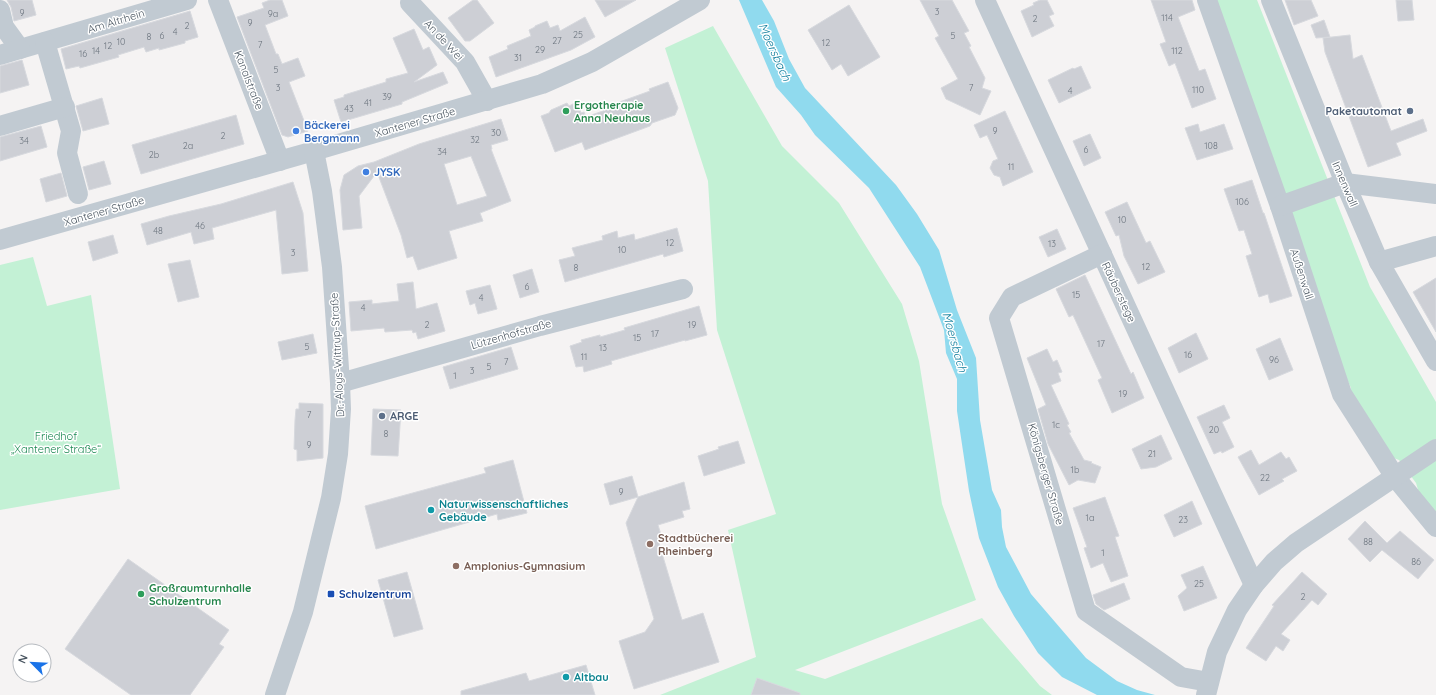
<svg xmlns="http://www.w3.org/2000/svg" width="1436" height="695" font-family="Quicksand,sans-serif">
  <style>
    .green { fill: #c3f1d5 }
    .water { fill: #90daee }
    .building { fill: #cdcfd5; stroke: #d7d9de; fill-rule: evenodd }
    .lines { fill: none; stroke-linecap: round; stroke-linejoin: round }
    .minor { stroke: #c1cad2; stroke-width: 20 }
    .leisure-dot { fill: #2e9e5b; stroke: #fff; stroke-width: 1.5 }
    .service-dot { fill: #5c6f8a; stroke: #fff; stroke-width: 1.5 }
    .shop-dot { fill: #3f7fe0; stroke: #fff; stroke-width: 1.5 }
    .culture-dot { fill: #0f9aa8; stroke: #fff; stroke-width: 1.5 }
    .education-dot { fill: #8d6e63; stroke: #fff; stroke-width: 1.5 }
    .transit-dot { fill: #1a4fb4; stroke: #fff; stroke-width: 1.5 }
    .labels { text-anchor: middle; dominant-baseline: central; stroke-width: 3; stroke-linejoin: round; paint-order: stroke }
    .number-label { font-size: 9px; fill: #6b747e }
    .street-label { font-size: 11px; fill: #4a5661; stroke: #fff }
    .leisure-label { font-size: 11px; font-weight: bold; fill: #27864d; stroke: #fff; text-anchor: start }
    .service-label { font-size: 11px; font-weight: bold; fill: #4e5e75; stroke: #fff; text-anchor: end }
    .shop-label { font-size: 11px; font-weight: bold; fill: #366cbe; stroke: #fff; text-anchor: start }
    .park-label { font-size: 11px; fill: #17864f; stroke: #fff }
    .culture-label { font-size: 11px; font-weight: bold; fill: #0d838f; stroke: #fff; text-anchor: start }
    .education-label { font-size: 11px; font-weight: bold; fill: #785e54; stroke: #fff; text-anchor: start }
    .transit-label { font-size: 11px; font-weight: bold; fill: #164399; stroke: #fff; text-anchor: start }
    .water-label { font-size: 12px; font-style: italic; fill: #0c7c9b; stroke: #fff }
  </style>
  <rect width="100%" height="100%" fill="#f5f3f3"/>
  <!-- green -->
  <g class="green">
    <polygon points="1214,0 1257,0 1370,287 1436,402 1436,514 1419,493 1416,483 1399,460 1391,457 1348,393 1351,388 1339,362"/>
    <polygon points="713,26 782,146 839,203 902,304 919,361 942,504 976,600 795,670 825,679 982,618 1040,686 1052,695 660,695 756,657 728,530 776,514 717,330 708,181 665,48"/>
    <polygon points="33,257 47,306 91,295 120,489 0,510 0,265"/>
  </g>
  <!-- water -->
  <polygon class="water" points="739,0 762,0 774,21 789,59 805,88 896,185 917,214 939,250 957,310 976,358 980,420 992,490 1001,510 1002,527 1006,547 1031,594 1086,658 1117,681 1137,690 1155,695 1097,695 1062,677 1038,653 1014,616 998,587 979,538 969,491 957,411 957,379 946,353 944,330 920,267 869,188 815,135 801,115 776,87"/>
  <!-- building -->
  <g class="building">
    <polygon points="7,0 32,0 36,15 14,21 11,7"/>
    <polygon points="270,0 282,0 288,16 265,25 276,54 278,54 282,64 298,58 305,76 289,82 308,131 288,137 282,135 237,17 264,8 262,3"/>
    <polygon points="473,0 477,0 494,23 470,41 465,41 448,18"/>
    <polygon points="595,0 636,0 605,17"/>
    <polygon points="920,0 952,0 969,31 964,33 971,46 969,47 985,78 982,88 991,91 980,115 946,99 941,88 958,79 935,38 939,36"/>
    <polygon points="1040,0 1047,0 1054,14 1049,16 1054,26 1032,37 1021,11 1034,5 1033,3"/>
    <polygon points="1151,0 1192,0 1195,10 1178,17 1199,71 1205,69 1216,99 1192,108 1175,63 1169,66 1160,44 1166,42"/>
    <polygon points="1285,0 1311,0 1318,16 1294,25"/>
    <polygon points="1396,0 1412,0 1414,20 1398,21"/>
    <polygon points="849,5 880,57 848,76 841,64 832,70 808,30"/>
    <polygon points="190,11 198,37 185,41 185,43 159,50 159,48 146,52 144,47 118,55 119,57 80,68 79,66 66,69 61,49"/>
    <polygon points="585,17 595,37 571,50 496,77 489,57 508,49 507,46 531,36 529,30 535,27 535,26 547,21 550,28 558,25 560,31"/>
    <polygon points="1324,20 1330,37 1316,38 1311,25"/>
    <polygon points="414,29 423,50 429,47 437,65 414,82 443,72 448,83 402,102 402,104 341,122 334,100 344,97 344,95 386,82 386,79 408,73 393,38"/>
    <polygon points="1350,35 1353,59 1362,55 1391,131 1423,119 1427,131 1396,143 1401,155 1368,167 1325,52 1323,38"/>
    <polygon points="22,60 29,85 0,93 0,66"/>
    <polygon points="1081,66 1091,88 1059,103 1048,80 1073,68 1074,69"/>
    <polygon points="668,82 678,108 675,115 652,123 650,126 585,150 582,142 555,152 541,116 549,113 551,110 567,103 569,106 577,102 581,113 584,112 586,117 614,107 614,104 650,91 649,89"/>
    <polygon points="102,98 109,124 83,131 76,106"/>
    <polygon points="1005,111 1033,172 1003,186 1000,177 994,175 990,168 993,161 998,159 987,135 980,138 974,125"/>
    <polygon points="236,115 244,144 141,174 132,145"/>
    <path d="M501 119 508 140 491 145 492 149H491L511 201 480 213 483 221 449 231 457 258 418 270 413 256 407 258 401 235 377 172 359 196 362 228 343 230 340 190 344 175 358 166 374 162 419 144ZM471 156 487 196 457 205 444 164Z"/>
    <polygon points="1198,124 1200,132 1224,124 1233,149 1197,160 1185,128"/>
    <polygon points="41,126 47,147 0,161 0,137"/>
    <polygon points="1090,134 1101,158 1084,166 1073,141"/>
    <polygon points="104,161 111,184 89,190 83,167"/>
    <polygon points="61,173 67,196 46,202 40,179"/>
    <polygon points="1252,180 1263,213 1264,213 1292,296 1270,303 1268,294 1259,297 1246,256 1252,254 1244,230 1239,231 1224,189"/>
    <polygon points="293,182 303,213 308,271 282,274 276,210 212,228 214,239 194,244 191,232 147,245 141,224 169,216 221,204"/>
    <polygon points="1127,202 1146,243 1150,241 1165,272 1138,284 1124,256 1119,235 1116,236 1105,212"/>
    <polygon points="677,228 683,251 664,257 663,254 565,282 559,260 575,256 572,248 603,240 602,236 617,231 618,238 634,234 635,240"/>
    <polygon points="1057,229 1066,249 1048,257 1039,237"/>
    <polygon points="113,235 118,253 93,261 88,242"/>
    <polygon points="190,260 199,297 178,302 168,264"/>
    <polygon points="532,269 539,292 520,298 513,275"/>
    <polygon points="1085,275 1131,374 1133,372 1144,398 1112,413 1098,380 1102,378 1073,315 1069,317 1056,289"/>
    <polygon points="1436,278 1436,332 1413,292"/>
    <polygon points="413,282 416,309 437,303 445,331 418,339 416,332 413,333 412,330 385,332 384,328 351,331 349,302 372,300 372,304 399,301 397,284"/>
    <polygon points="490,285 497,309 478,314 475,303 470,305 466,291"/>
    <polygon points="699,306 707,335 685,341 685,340 611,361 612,364 584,372 583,366 576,367 570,346 582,342 581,340 600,335 600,337 625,330 624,328"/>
    <polygon points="1196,333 1208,359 1179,373 1168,348"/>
    <polygon points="313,334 317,353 282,360 278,342"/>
    <polygon points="1280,338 1293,370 1269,380 1256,349"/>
    <polygon points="511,347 518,369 450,389 443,367"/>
    <polygon points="1047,349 1053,362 1057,360 1062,372 1058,373 1061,381 1051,385 1069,424 1067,425 1071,432 1069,433 1084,460 1092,462 1091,463 1101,467 1095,483 1078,480 1069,485 1048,444 1038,409 1046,405 1027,358"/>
    <polygon points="299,403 323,404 323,458 297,461 297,450 294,449 295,420 296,409 299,409"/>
    <polygon points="1224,405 1230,418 1222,422 1234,447 1222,453 1221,451 1214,454 1197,417"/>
    <polygon points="373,409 401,410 398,456 371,455"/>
    <polygon points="1161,435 1172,459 1156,467 1141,469 1132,449"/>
    <polygon points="738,441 745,463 704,476 698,456 719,449 718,447"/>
    <polygon points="1251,450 1259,465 1281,452 1286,459 1289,457 1297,471 1282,479 1284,481 1259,495 1238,457"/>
    <polygon points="513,460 527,513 498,520 497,514 376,549 365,506 486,473 484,468"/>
    <polygon points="632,476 638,497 610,505 604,484"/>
    <polygon points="684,482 690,509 682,511 684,517 658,525 662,538 658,540 682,620 703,613 719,662 634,689 619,641 645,632 654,619 626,523 638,497"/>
    <polygon points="1105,497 1119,536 1115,537 1128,576 1111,582 1103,563 1091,568 1084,548 1087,547 1073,508"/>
    <polygon points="1192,501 1202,524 1174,537 1164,515"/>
    <polygon points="1365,521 1387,543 1400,531 1434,560 1418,579 1382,550 1370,562 1348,539"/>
    <polygon points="128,559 229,630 219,644 224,647 190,695 131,695 65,649"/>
    <polygon points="1203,566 1217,598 1184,611 1178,596 1187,588 1181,575"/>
    <polygon points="407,572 423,629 394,637 378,580"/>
    <polygon points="1302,572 1327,594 1318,605 1312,600 1281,634 1290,640 1283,651 1276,646 1266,661 1246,648 1274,606 1272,605"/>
    <polygon points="1124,583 1130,599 1104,610 1096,604 1093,595"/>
    <polygon points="586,665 595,695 461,695 461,691 526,673 529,681"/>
    <polygon points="757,678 800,693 800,695 751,695"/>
  </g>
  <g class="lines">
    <!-- minor -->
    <g class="minor">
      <polyline points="218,0 280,161"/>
      <polyline points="985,0 1254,585"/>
      <polyline points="1207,0 1280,206 1342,394 1395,477 1436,527"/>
      <polyline points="1271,0 1345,183 1379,262 1436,361"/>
      <polyline points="410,3 465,62 487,101"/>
      <polyline points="0,10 4,27 20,49 187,0"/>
      <polyline points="45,42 71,131 67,153 78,194"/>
      <polyline points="0,55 20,49"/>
      <polyline points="0,126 65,107"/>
      <polyline points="1280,206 1345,183 1436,194"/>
      <polyline points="0,240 314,151 542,84 592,62 700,0"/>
      <polyline points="1102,254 1012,297 999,318 1086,611 1181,677 1209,682"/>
      <polyline points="1379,262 1436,246"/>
      <polyline points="340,383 540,326 683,289"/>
      <polyline points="275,695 303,612 331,498 338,454 341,409 340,383 332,267 322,191 314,151"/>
      <polyline points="1206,695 1217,652 1237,610 1254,585 1274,562 1296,543 1436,449"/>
    </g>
  </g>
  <!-- markers -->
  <g class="leisure-dot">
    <circle cx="566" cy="111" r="4"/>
    <circle cx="141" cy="594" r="4"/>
  </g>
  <g class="service-dot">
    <circle cx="1410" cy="111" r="4"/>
    <circle cx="382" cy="416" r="4"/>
  </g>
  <g class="shop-dot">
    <circle cx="296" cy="131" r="4"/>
    <circle cx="366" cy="172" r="4"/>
  </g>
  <g class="culture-dot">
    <circle cx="431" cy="510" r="4"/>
    <circle cx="566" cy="677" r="4"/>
  </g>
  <g class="education-dot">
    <circle cx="650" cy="544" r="4"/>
    <circle cx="456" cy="566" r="4"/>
  </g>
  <rect class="transit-dot" x="327" y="590" width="8" height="8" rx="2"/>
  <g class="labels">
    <!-- number labels -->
    <g class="number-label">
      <text x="937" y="11">3</text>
      <text x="22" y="12">9</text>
      <text x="273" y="13">9a</text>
      <text x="1167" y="17">114</text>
      <text x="1035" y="18">2</text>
      <text x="250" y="22">9</text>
      <text x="187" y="25">2</text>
      <text x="175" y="31">4</text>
      <text x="578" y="34">25</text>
      <text x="162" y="35">6</text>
      <text x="953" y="35">5</text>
      <text x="149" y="36">8</text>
      <text x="557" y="40">27</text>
      <text x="121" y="41">10</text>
      <text x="826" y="42">12</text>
      <text x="260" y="44">7</text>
      <text x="108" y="45">12</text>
      <text x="540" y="49">29</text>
      <text x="96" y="50">14</text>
      <text x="1177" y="50">112</text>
      <text x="83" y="53">16</text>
      <text x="518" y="57">31</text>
      <text x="276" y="69">5</text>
      <text x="278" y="87">3</text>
      <text x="971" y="87">7</text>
      <text x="1198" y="89">110</text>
      <text x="1070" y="90">4</text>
      <text x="387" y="96">39</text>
      <text x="368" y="102">41</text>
      <text x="349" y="108">43</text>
      <text x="995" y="130">9</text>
      <text x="496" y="132">30</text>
      <text x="223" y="135">2</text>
      <text x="475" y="139">32</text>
      <text x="24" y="140">34</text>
      <text x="188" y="145">2a</text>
      <text x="1211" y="145">108</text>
      <text x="1086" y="149">6</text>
      <text x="442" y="151">34</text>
      <text x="154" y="154">2b</text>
      <text x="1011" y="166">11</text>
      <text x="1242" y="201">106</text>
      <text x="1122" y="219">10</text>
      <text x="200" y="225">46</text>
      <text x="158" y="230">48</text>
      <text x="670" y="242">12</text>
      <text x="1052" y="243">13</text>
      <text x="622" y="249">10</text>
      <text x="293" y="252">3</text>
      <text x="1146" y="266">12</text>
      <text x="576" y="267">8</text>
      <text x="527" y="286">6</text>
      <text x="1076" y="294">15</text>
      <text x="481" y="297">4</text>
      <text x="363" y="307">4</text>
      <text x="427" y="324">2</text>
      <text x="692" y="324">19</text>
      <text x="655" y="333">17</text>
      <text x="637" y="337">15</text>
      <text x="1101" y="343">17</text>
      <text x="307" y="346">5</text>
      <text x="603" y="347">13</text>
      <text x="1188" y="354">16</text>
      <text x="584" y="356">11</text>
      <text x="1274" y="359">96</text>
      <text x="506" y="361">7</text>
      <text x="489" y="366">5</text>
      <text x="472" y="370">3</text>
      <text x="455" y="375">1</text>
      <text x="1123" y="393">19</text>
      <text x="309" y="414">7</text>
      <text x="1056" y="424">1c</text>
      <text x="1214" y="429">20</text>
      <text x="386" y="433">8</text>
      <text x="309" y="444">9</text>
      <text x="1152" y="453">21</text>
      <text x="1075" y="469">1b</text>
      <text x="1265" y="477">22</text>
      <text x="621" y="491">9</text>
      <text x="1090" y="517">1a</text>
      <text x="1183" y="519">23</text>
      <text x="1368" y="541">88</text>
      <text x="1103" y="552">1</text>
      <text x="1416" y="561">86</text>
      <text x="1199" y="583">25</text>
      <text x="1303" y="596">2</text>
    </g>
    <!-- street labels -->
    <g class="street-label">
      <text transform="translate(116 21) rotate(-17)">Am Altrhein</text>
      <text transform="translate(444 40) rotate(47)">An de Wei</text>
      <text transform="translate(249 80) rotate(69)">Kanalstraße</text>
      <text transform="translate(415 122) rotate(-16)">Xantener Straße</text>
      <text transform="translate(1345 184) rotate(67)">Innenwall</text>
      <text transform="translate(104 211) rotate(-16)">Xantener Straße</text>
      <text transform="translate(1302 274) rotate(72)">Außenwall</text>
      <text transform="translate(1119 292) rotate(65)">Räuberstege</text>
      <text transform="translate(511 334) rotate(-16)">Lützenhofstraße</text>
      <text transform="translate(337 355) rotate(-93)">Dr.-Aloys-Wittrup-Straße</text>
      <text transform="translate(1046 474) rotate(74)">Königsberger Straße</text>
    </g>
    <!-- leisure labels -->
    <g class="leisure-label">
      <text x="574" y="105">Ergotherapie<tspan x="574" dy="13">Anna Neuhaus</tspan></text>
      <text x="149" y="588">Großraumturnhalle<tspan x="149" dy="13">Schulzentrum</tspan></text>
    </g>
    <!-- service labels -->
    <g class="service-label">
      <text x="1402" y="111">Paketautomat</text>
      <text x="390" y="416" text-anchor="start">ARGE</text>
    </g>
    <!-- shop labels -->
    <g class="shop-label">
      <text x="304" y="125">Bäckerei<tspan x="304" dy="13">Bergmann</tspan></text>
      <text x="374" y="172">JYSK</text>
    </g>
    <!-- park labels -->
    <g class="park-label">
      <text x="56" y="436">Friedhof<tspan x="56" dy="13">„Xantener Straße“</tspan></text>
    </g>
    <!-- culture labels -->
    <g class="culture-label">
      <text x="439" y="504">Naturwissenschaftliches<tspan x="439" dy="13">Gebäude</tspan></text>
      <text x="574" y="677">Altbau</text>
    </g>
    <!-- education labels -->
    <g class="education-label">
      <text x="658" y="538">Stadtbücherei<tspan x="658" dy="13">Rheinberg</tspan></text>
      <text x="464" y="566">Amplonius-Gymnasium</text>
    </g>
    <!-- transit labels -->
    <g class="transit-label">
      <text x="339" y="594">Schulzentrum</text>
    </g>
    <!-- water labels -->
    <g class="water-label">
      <text transform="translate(775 52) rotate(66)">Moersbach</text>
      <text transform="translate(955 342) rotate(74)">Moersbach</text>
    </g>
  </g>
  <!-- north arrow -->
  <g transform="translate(32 663) rotate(294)"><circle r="19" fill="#ffffff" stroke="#b7bbc0"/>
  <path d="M0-3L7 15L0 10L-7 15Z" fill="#1a73e8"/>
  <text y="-6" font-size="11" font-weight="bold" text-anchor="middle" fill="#4a5661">N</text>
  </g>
</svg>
